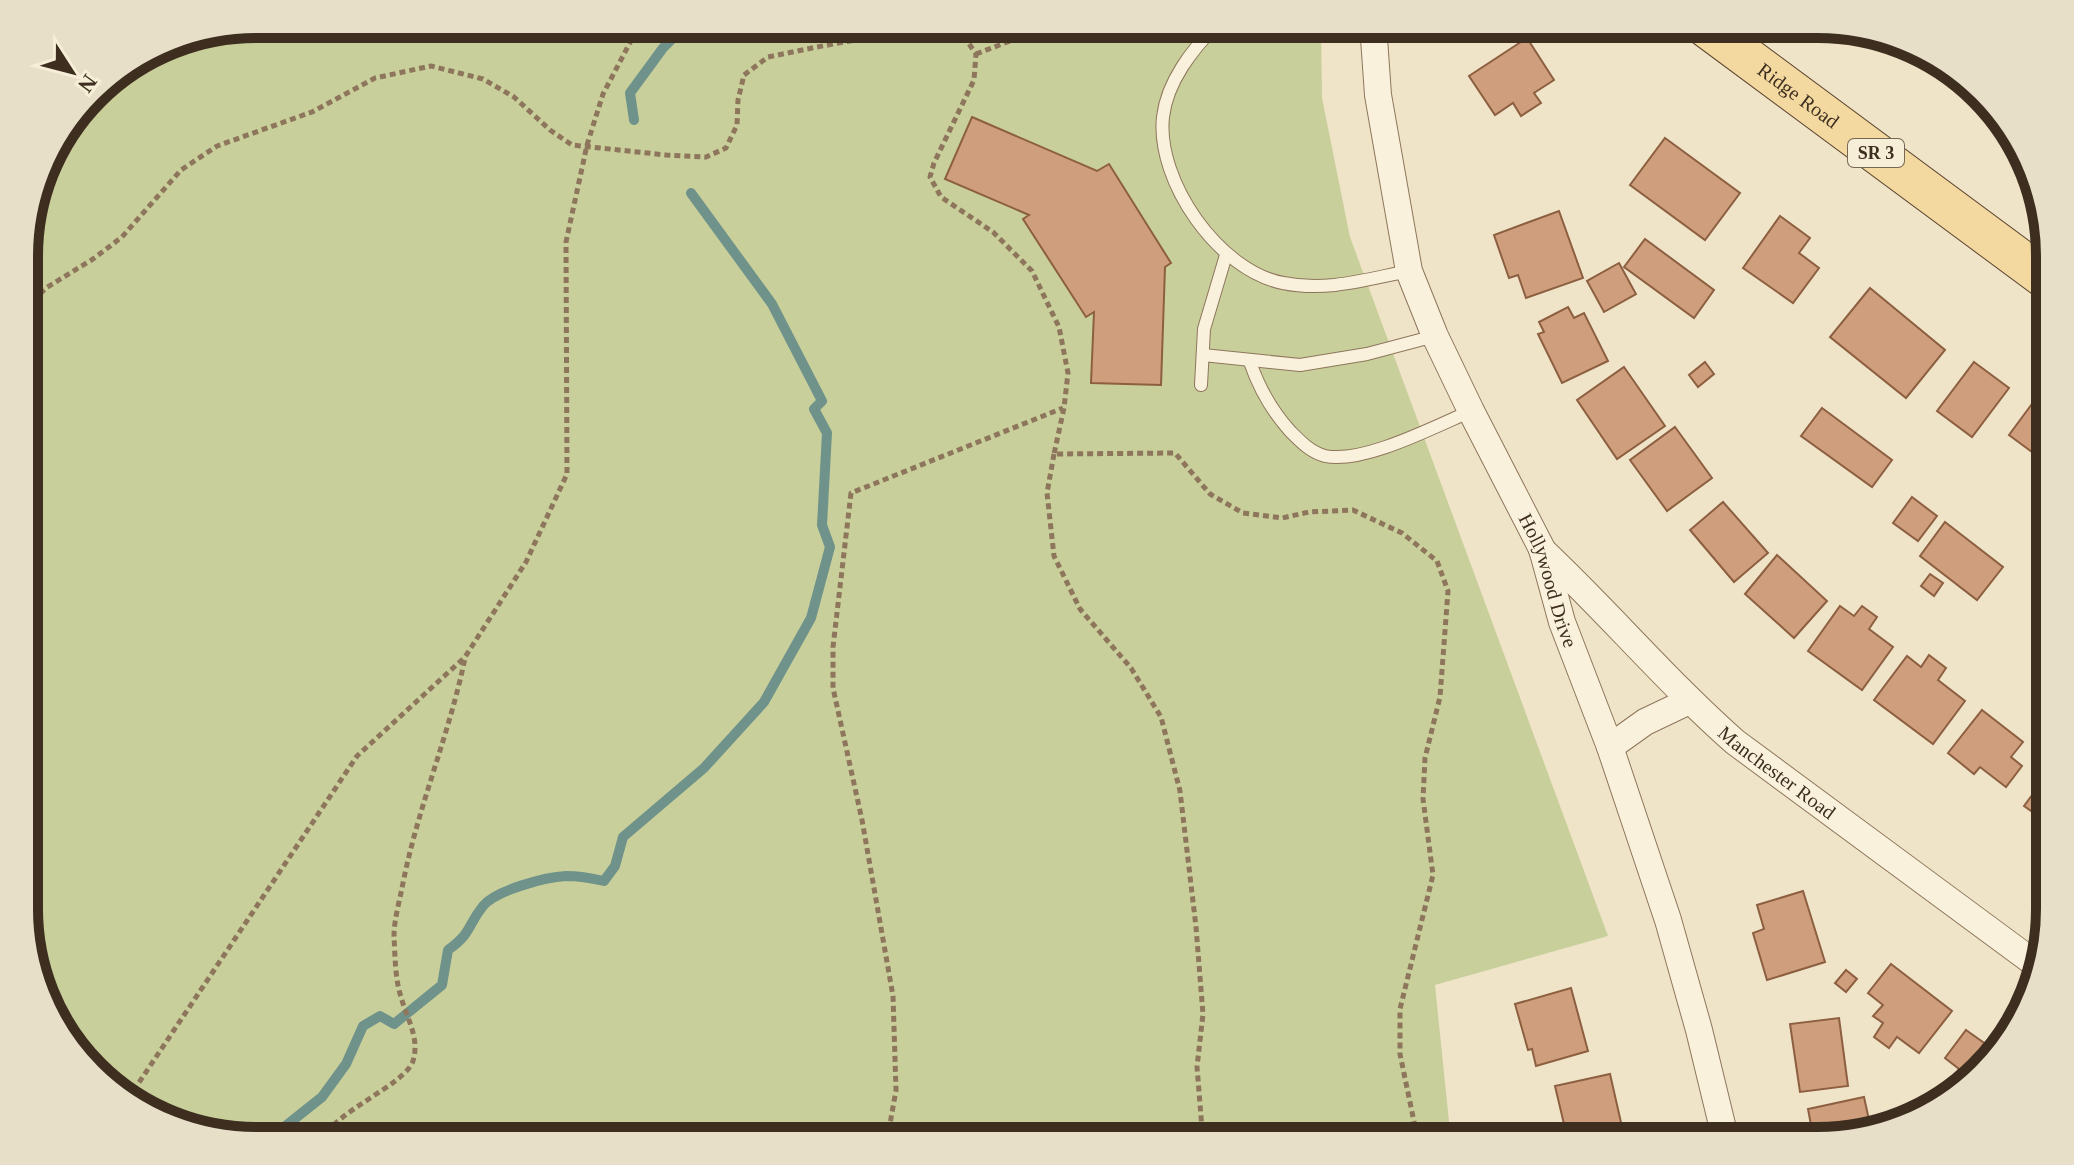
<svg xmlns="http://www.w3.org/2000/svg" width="2074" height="1165" font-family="'Times New Roman',serif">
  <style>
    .green { fill: #c9cf9b }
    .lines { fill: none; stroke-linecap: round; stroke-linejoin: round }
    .stream { stroke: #6f938a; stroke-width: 10 }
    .building { fill: #cf9f7d; stroke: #8d5f41; stroke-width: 2 }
    .lane-casing { stroke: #8d765c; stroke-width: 14 }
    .street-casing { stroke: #8d765c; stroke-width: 28 }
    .primary-casing { stroke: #5b4430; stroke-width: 42 }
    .path { stroke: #8d765c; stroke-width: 5; stroke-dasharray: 6 4; stroke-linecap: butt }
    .lane { stroke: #faf1dc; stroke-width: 12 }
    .street { stroke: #faf1dc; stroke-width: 26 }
    .primary { stroke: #f3d9a0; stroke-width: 40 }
    .labels { text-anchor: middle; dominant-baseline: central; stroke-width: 6; stroke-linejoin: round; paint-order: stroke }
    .shield { fill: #f7eed8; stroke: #756857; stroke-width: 2 }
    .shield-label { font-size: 18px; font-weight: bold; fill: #3d2e20 }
    .street-label { font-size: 20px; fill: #3d2e20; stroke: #f7eed8 }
    .rim { fill: none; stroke: #3d2e20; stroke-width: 10 }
  </style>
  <rect width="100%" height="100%" fill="#f0e4c8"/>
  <!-- green -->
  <polygon class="green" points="256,24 1321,24 1322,98 1350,237 1608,936 1435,985 1451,1141 255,1141 140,1110 63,1038 26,939 26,226 48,153 103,82 168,41"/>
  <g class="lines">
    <!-- stream -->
    <g class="stream">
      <polyline points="634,120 630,93 663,48 687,24"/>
      <path d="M226 1133 229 1129 248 1135 273 1136 322 1097 346 1064 363 1026 380 1016 394 1024 442 985 448 950C472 933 467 926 483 906 496 890 546 877 566 876 579 876 591 878 604 881L615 866 623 837 704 768 764 702 811 618 830 547 822 525 827 433 814 409 822 401 772 304 691 193"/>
    </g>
  </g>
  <!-- building -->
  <g class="building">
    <polygon points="1527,38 1554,80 1534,93 1541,103 1521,116 1513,103 1495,115 1469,76"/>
    <polygon points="972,117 1097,171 1109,164 1171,263 1165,267 1161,385 1091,383 1094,312 1086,317 1023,219 1029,215 945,179"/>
    <polygon points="1665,138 1740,193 1705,240 1630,185"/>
    <polygon points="1559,211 1583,278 1526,298 1518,275 1509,278 1494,235"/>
    <polygon points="1780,216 1810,238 1799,253 1819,268 1793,303 1743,268"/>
    <polygon points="1645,239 1714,290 1694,318 1624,267"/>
    <polygon points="1619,263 1636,294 1604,312 1587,281"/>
    <polygon points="1870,288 1945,350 1906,398 1830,337"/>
    <polygon points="1568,307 1574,318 1584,313 1608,361 1562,383 1538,334 1544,332 1539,322"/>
    <polygon points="1705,362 1714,374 1698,387 1689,375"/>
    <polygon points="1974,362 2009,388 1972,437 1937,411"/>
    <polygon points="1624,367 1665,426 1617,459 1577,400"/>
    <polygon points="2037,397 2049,406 2049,454 2039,447 2032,452 2009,435"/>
    <polygon points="1822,408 1892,460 1872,487 1801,436"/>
    <polygon points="1675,427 1712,478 1667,511 1630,460"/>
    <polygon points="1912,497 1937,516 1918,541 1893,523"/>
    <polygon points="1723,502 1768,553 1734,582 1690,530"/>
    <polygon points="1945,522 2003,567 1977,600 1920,556"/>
    <polygon points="1777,555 1827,601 1794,638 1745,594"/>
    <polygon points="1930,574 1943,583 1934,596 1921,586"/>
    <polygon points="1840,606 1854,616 1862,606 1877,617 1869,629 1893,647 1862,690 1808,651"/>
    <polygon points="1929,655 1946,668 1938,680 1965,701 1933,744 1874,700 1907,656 1921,667"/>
    <polygon points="1982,710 2023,742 2011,757 2022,766 2006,787 1980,767 1974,774 1948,753"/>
    <polygon points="2050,771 2050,824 2024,806"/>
    <polygon points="1803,891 1825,962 1767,980 1753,933 1764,929 1757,905"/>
    <polygon points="1891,964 1952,1011 1919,1053 1897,1037 1889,1048 1874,1037 1883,1023 1873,1016 1883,1005 1868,993"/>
    <polygon points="1846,970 1857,979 1846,992 1835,983"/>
    <polygon points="1571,988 1588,1051 1536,1066 1532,1049 1528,1050 1515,1004"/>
    <polygon points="1839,1018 1848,1086 1800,1092 1790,1024"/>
    <polygon points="1966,1030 1994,1050 1958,1086 1950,1081 1959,1069 1945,1058"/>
    <polygon points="1610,1074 1625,1140 1568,1141 1555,1086"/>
    <polygon points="1864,1097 1871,1129 1833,1141 1814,1141 1808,1109"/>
  </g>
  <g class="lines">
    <defs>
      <g id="lane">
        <path d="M1217 24C1193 49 1167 81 1163 117 1156 181 1219 271 1283 283 1327 292 1367 279 1409 271"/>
        <polyline points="1203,355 1300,365 1367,354 1435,336"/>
        <path d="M1250 362C1259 388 1271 410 1290 431 1300 441 1310 452 1325 456 1363 464 1434 427 1471 411"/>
        <polyline points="1201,385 1204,329 1226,255"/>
      </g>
      <g id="street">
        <path id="s1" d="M1373 24 1378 95 1409 271 1435 336 1471 411 1542 549 1562 622 1610 747 1668 920 1699 1030 1726 1141"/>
        <path id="s2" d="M1542 550C1608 612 1667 682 1735 742L2037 965"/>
        <polyline points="1610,747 1645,722 1689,701"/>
      </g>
      <g id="primary">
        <path id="s3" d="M1702 24 2049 281"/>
      </g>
    </defs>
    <!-- lane casing -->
    <use href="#lane" class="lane-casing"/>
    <!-- street casing -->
    <use href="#street" class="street-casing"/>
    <!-- primary casing -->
    <use href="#primary" class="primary-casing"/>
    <!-- path -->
    <g class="path">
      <polyline points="976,54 1010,41 1036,24"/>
      <polyline points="26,308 46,288 93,259 122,237 181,170 217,146 312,112 375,78 431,66 483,79 514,97 550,130 572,145 666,155 706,157 726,148 737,125 738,100 744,75 768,57 817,47 933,26 963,35 976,54 974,80 934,163 930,177 941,197 993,232 1032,271 1059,327 1068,373 1064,408 1054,454 1175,453 1210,494 1243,513 1282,518 1309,512 1353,510 1402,533 1437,561 1448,591 1440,697 1425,758 1423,799 1433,875 1400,1009 1400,1054 1418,1141"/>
      <polyline points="1054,454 1047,493 1054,556 1080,609 1131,668 1161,717 1180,791 1196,927 1203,1014 1197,1067 1203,1141"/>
      <polyline points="128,1099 357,756 465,657 526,562 567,474 566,242 587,145 603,94 634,35 646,24"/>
      <path d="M322 1141C333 1112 405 1085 413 1061 420 1038 407 1019 401 997 395 979 395 955 394 936 394 921 399 903 402 888 417 809 449 736 465 658"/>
      <polyline points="887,1141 896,1090 893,996 862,820 833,688 833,647 851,493 1063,408"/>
    </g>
    <!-- lane -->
    <use href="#lane" class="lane"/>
    <!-- street -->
    <use href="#street" class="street"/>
    <!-- primary -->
    <use href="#primary" class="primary"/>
  </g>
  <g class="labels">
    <!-- shield labels -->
    <rect class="shield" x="1848" y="139" width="56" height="28" rx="6"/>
    <g class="shield-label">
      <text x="1876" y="153">SR 3</text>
    </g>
    <!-- street labels -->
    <g class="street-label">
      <text stroke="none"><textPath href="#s3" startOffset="120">Ridge Road</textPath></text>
      <text stroke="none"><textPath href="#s1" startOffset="590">Hollywood Drive</textPath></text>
      <text stroke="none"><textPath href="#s2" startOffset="324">Manchester Road</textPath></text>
    </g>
  </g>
  <!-- crop -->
  <path d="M0 0H2074V1165H0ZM256 38H1818A218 218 0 0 1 2036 256V909A218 218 0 0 1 1818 1127H256A218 218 0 0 1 38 909V256A218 218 0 0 1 256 38Z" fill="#e8dfc9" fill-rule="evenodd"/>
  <path class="rim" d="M256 38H1818A218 218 0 0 1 2036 256V909A218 218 0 0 1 1818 1127H256A218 218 0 0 1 38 909V256A218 218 0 0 1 256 38Z"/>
  <!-- north arrow -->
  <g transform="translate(72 72) rotate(126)" stroke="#f7eed8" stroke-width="6" paint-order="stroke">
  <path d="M0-6L14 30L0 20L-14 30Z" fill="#3d2e20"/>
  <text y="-12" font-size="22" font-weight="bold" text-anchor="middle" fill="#3d2e20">N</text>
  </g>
</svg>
